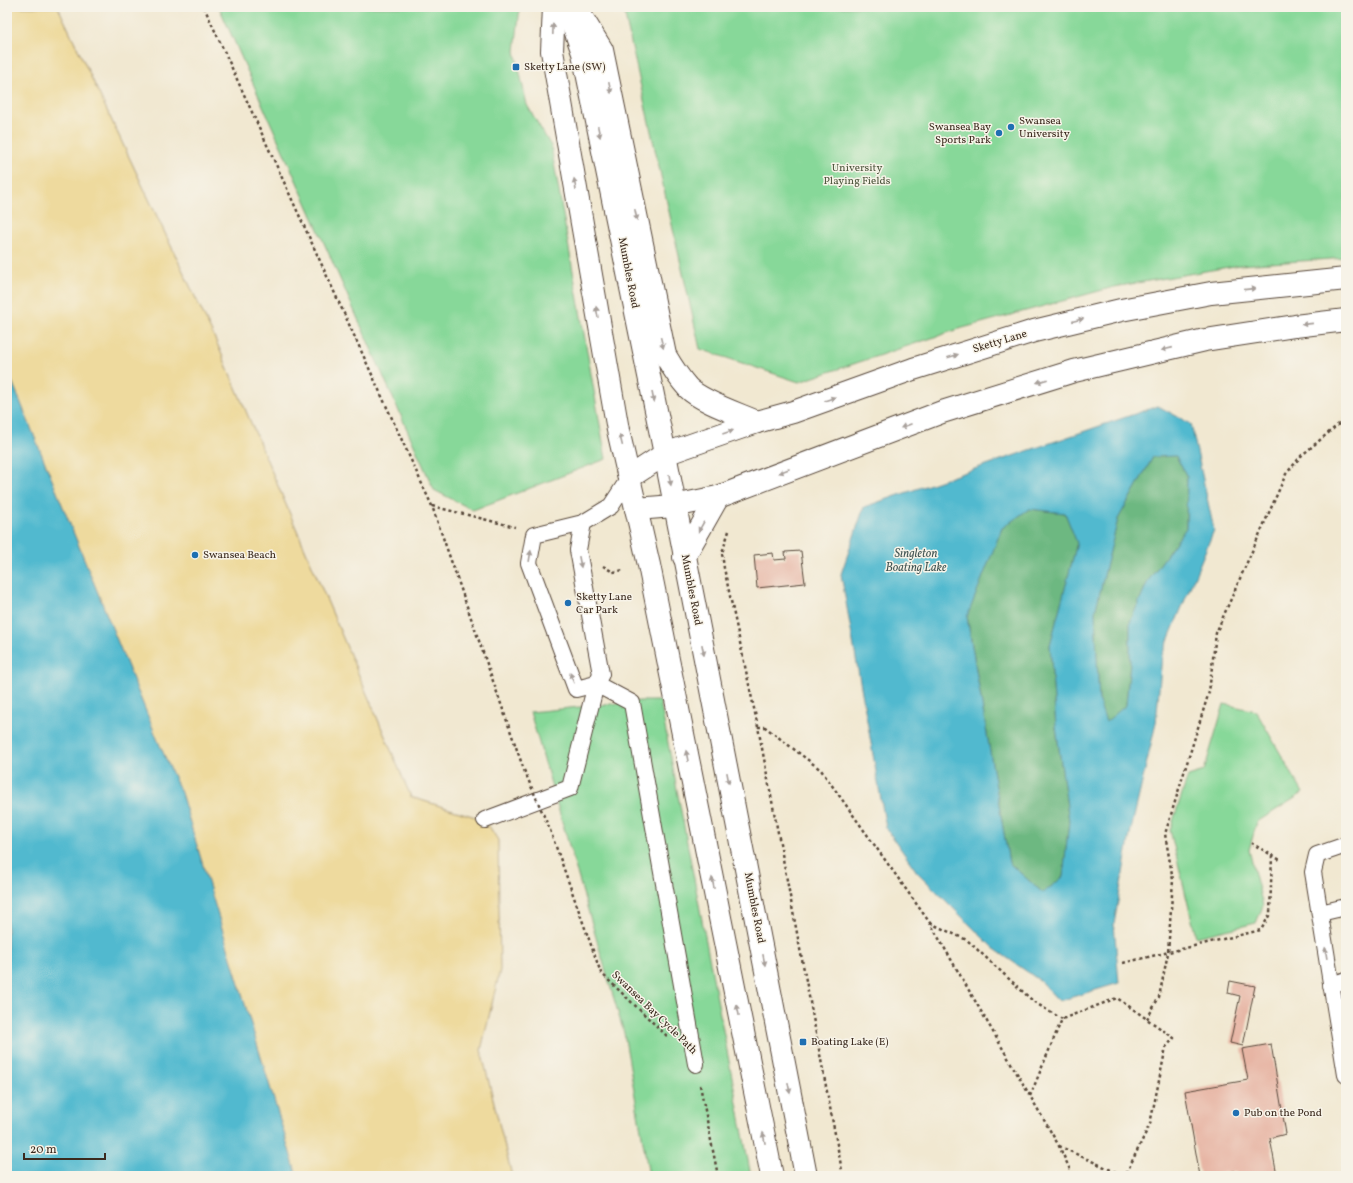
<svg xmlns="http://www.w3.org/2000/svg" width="1353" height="1183" font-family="Vollkorn,serif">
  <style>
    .green { fill: #87d899; stroke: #61815c }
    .forest { fill: #6db881; stroke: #547150 }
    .sand { fill: #eeda9e; stroke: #94825e }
    .water { fill: #51b9cf; stroke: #467276; fill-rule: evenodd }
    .building { fill: #e7b5a4 }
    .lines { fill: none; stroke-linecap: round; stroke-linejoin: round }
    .service-casing { stroke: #564639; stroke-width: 18 }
    .primary-casing { stroke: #564639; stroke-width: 24 }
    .path { stroke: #564639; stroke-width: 2.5; stroke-dasharray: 3 3; stroke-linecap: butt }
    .service { stroke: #fff; stroke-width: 16 }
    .primary { stroke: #fff; stroke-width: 22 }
    .path-bridge { stroke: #564639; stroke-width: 2.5; stroke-dasharray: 3 3; stroke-linecap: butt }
    .oneway { fill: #a79f9a }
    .poi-dot { fill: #1f6fb2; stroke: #f7f3e8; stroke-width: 1.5 }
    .labels { text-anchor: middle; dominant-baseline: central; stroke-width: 3; stroke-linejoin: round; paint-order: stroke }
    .poi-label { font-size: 11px; fill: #3b2a1e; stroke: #f7f3e8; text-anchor: start }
    .park-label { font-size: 11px; fill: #4e563d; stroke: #f7f3e8 }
    .street-label { font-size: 11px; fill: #3b2a1e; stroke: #f7f3e8 }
    .water-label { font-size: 12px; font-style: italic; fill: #425553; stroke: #f7f3e8 }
  </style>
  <rect width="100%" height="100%" fill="#f7f3e8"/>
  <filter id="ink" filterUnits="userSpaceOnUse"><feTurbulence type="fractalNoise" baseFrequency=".025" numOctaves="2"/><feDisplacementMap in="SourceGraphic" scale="8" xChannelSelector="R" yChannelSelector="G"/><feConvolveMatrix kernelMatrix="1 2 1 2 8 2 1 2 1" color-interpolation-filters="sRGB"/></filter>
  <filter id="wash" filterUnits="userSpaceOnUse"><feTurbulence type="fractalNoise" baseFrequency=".012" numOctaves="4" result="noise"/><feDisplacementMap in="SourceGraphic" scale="16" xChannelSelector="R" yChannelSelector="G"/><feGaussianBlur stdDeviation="0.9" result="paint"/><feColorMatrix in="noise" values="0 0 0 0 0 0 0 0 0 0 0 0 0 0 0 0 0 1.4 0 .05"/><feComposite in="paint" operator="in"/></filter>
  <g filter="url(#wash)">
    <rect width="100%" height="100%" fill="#f1e8d1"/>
    <!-- green -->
    <g class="green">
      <polygon points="219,7 520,7 515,51 527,105 551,146 606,459 473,510 434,490"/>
      <polygon points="623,7 1346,7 1346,258 1240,265 1114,287 959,329 799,382 700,349"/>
      <polygon points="640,701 660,701 751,1176 649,1176 624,1033 530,712"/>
      <polygon points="1224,704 1256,711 1303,793 1257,822 1249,850 1263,906 1256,923 1196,937 1170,830 1188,776 1204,771"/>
    </g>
    <!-- forest -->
    <g class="forest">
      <polygon points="1176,456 1187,477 1186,528 1148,581 1130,622 1130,663 1126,705 1106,723 1099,702 1095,612 1118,519 1153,457"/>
      <polygon points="1029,509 1065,513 1077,543 1050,645 1056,727 1069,821 1063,877 1043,893 1009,863 967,616 1002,528"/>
    </g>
    <!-- sand -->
    <polygon class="sand" points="7,7 58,7 216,341 411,797 485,820 498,840 500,970 481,1050 512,1176 297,1176 181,793 158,741 7,369"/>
    <!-- water -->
    <g class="water">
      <polygon points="7,369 158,741 181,793 297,1176 7,1176"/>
      <path d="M1158 406 1191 424 1214 530 1162 655 1156 723 1130 834 1114 924 1119 983 1059 1001 1039 980 993 948 917 872 886 828 841 574 864 507ZM1176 456 1187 477 1186 528 1148 581 1130 622V663L1126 705 1106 722 1099 702 1095 612 1118 519 1153 457ZM1029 509 1065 513 1077 543 1050 645 1056 727 1069 821 1063 877 1043 893 1009 863 967 617 1002 528Z"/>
    </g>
    <g id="blocks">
      <!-- building -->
      <g class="building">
        <polygon points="801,551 805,583 757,588 754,555 773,553 774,560 786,559 785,552"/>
        <polygon points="1230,981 1255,986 1243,1046 1230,1043 1240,996 1228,993"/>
        <polygon points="1271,1044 1286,1134 1270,1138 1277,1176 1236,1176 1235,1171 1200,1176 1185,1091 1248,1080 1242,1049"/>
      </g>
    </g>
  </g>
  <g filter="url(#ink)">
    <use href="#blocks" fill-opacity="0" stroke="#564639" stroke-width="1"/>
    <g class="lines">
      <defs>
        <g id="service">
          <polyline points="583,523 578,550 601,674 596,684 576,689 529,563 534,535 583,523 611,506 630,477"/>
          <polyline points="485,820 570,788 596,684 632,703 696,1064"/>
          <polyline points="1346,845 1317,855 1313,872 1346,1075"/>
          <polyline points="1320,913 1346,907"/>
          <polyline points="1331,985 1346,980"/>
        </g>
        <g id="primary">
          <polyline points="554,7 552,51 618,430 649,565 772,1176"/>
          <polyline points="567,7 583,53 665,454 806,1176"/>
          <path d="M578 11 602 50 665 355C672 367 679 378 688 388 702 402 739 414 757 422"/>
          <polyline points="630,477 665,454 757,422 793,412 913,369 1034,331 1121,310 1211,293 1346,279"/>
          <polyline points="636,509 674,506 718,497 942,412 1074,371 1205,340 1295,326 1346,320"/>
          <polyline points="684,557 718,497"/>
        </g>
      </defs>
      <!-- service casing -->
      <use href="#service" class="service-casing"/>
      <!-- primary casing -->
      <use href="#primary" class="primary-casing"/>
      <!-- path -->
      <g class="path">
        <polyline points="204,7 432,506 524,770"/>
        <polyline points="432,506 515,527"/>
        <polyline points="729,531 722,553 724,568 758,727 843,1176"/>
        <polyline points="603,566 613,572 624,570"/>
        <polyline points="758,727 765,727 821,770 930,923 1059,1146 1073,1176"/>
        <polyline points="550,830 601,973 668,1037"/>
        <polyline points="1251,843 1282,861"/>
        <polyline points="930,923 967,940 1034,1002 1062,1019"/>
        <polyline points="1123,963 1261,930 1270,914 1272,855"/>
        <polyline points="1147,1019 1159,997 1168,953 1173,880 1165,834 1209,692 1216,633 1286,474 1301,456 1346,418"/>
        <polyline points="700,1085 718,1176"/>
        <polyline points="1030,1096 1062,1019 1117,998 1174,1038 1166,1047 1150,1124 1125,1176"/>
        <polyline points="1059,1146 1124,1176"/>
      </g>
      <!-- service -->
      <use href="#service" class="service"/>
      <!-- primary -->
      <use href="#primary" class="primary"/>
      <!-- path-bridge -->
      <polyline class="path-bridge" points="524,770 550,830"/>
    </g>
    <!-- one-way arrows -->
    <defs><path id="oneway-solid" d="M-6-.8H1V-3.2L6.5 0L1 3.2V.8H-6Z"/></defs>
    <g class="oneway">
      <use href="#oneway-solid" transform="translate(553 29) rotate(-88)"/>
      <use href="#oneway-solid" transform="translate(610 88) rotate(78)"/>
      <use href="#oneway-solid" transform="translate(599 132) rotate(78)"/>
      <use href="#oneway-solid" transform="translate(575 184) rotate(-100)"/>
      <use href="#oneway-solid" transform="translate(636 215) rotate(78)"/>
      <use href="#oneway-solid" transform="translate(1250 289) rotate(-6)"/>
      <use href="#oneway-solid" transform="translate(597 312) rotate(-100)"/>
      <use href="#oneway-solid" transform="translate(1078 320) rotate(-14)"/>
      <use href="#oneway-solid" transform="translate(1307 324) rotate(174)"/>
      <use href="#oneway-solid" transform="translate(662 343) rotate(76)"/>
      <use href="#oneway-solid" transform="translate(1167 349) rotate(167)"/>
      <use href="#oneway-solid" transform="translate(953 356) rotate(-17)"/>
      <use href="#oneway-solid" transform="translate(1042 381) rotate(163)"/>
      <use href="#oneway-solid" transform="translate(653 397) rotate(79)"/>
      <use href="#oneway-solid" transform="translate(830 399) rotate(-20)"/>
      <use href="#oneway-solid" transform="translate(906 426) rotate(159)"/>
      <use href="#oneway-solid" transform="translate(728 432) rotate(-19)"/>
      <use href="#oneway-solid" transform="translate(621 440) rotate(-104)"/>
      <use href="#oneway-solid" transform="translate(784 471) rotate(159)"/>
      <use href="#oneway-solid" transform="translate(670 480) rotate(80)"/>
      <use href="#oneway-solid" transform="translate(701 527) rotate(119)"/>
      <use href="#oneway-solid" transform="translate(530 556) rotate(-81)"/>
      <use href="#oneway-solid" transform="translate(580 562) rotate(79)"/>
      <use href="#oneway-solid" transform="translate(703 650) rotate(79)"/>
      <use href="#oneway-solid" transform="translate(572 678) rotate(-110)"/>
      <use href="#oneway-solid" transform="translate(687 756) rotate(-101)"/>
      <use href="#oneway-solid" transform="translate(728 778) rotate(79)"/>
      <use href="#oneway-solid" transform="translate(713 883) rotate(-101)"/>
      <use href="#oneway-solid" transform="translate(1326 953) rotate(-99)"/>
      <use href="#oneway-solid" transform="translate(764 960) rotate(79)"/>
      <use href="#oneway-solid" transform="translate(738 1010) rotate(-101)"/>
      <use href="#oneway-solid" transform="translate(789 1088) rotate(79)"/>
      <use href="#oneway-solid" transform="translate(764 1138) rotate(-101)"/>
    </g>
  </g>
  <!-- markers -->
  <g class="poi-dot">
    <rect x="512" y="63" width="8" height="8" rx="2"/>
    <circle cx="1011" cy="127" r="4"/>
    <circle cx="999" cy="133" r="4"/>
    <circle cx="195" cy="555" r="4"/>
    <circle cx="568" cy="603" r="4"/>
    <rect x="799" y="1038" width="8" height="8" rx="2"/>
    <circle cx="1236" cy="1113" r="4"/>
  </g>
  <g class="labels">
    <!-- poi labels -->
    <g class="poi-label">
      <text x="524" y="67">Sketty Lane (SW)</text>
      <text x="1019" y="121">Swansea<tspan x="1019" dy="13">University</tspan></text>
      <text x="991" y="127" text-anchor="end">Swansea Bay<tspan x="991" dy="13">Sports Park</tspan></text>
      <text x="203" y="555">Swansea Beach</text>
      <text x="576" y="597">Sketty Lane<tspan x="576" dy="13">Car Park</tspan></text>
      <text x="811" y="1042">Boating Lake (E)</text>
      <text x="1244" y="1113">Pub on the Pond</text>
    </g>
    <!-- park labels -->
    <g class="park-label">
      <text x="857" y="168">University<tspan x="857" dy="13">Playing Fields</tspan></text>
    </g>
    <!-- street labels -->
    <g class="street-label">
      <text transform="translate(628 273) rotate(79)">Mumbles Road</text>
      <text transform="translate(1000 342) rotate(-17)">Sketty Lane</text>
      <text transform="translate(691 590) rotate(79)">Mumbles Road</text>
      <text transform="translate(754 908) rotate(79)">Mumbles Road</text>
      <text transform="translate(654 1013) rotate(44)">Swansea Bay Cycle Path</text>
    </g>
    <!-- water labels -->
    <g class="water-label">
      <text x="916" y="554">Singleton<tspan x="916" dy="14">Boating Lake</tspan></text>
    </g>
  </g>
  <!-- margin -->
  <rect width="1353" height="1183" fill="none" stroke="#f7f3e8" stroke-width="24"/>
  <!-- scale -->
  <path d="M24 1153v6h81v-6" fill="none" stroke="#3b2a1e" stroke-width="2"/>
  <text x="30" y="1153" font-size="12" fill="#3b2a1e" stroke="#f7f3e8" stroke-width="3" paint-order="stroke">20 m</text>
</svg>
